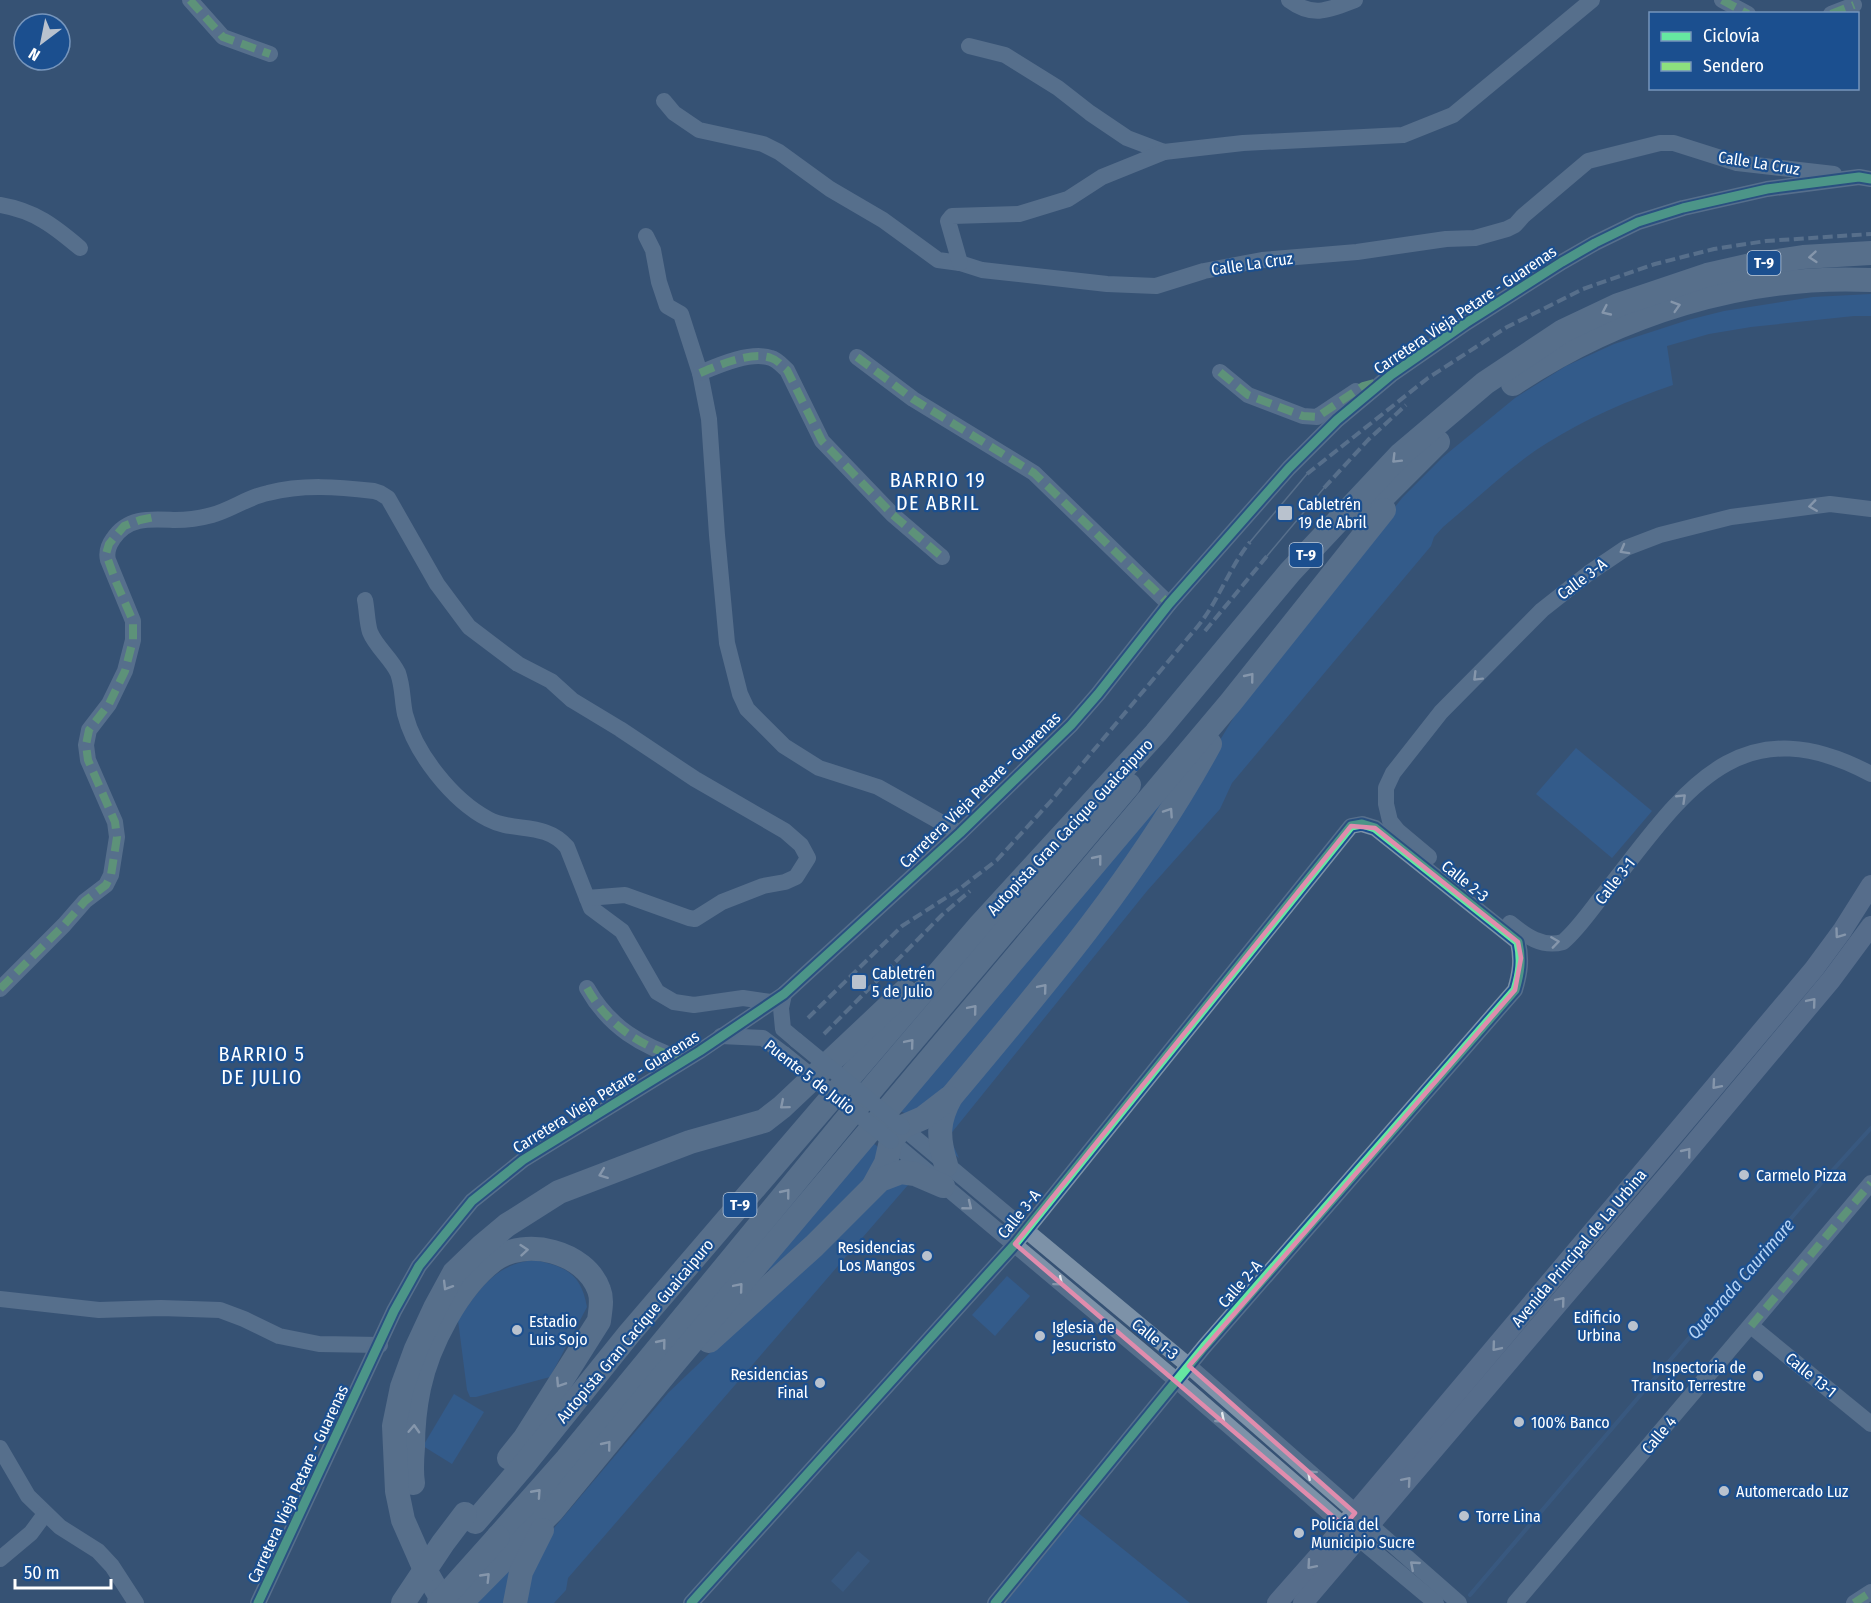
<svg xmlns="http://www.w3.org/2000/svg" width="1871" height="1603" font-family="'Fira Sans Condensed',sans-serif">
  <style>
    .green { fill: #2f66a5 }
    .water { fill: #3b618d }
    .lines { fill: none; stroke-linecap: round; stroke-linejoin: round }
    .stream { stroke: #3b618d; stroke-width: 4 }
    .minor { stroke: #7d92a8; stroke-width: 16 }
    .major { stroke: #7d8ea7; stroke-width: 20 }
    .highway { stroke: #7e92a7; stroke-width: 24 }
    .tram { stroke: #7e92a7; stroke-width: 1.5 }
    .rail { stroke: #7e92a7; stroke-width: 4; stroke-dasharray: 10 4.5; stroke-linecap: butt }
    .minor-bridge { stroke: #7d92a8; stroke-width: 16 }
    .highway-bridge { stroke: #7e92a7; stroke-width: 24 }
    .quiet { stroke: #8de07e; stroke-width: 8; stroke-dasharray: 15 8; stroke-linecap: butt }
    .cycleway-casing { stroke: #1b4f8f; stroke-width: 13 }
    .cycleway { stroke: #66e7a1; stroke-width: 9 }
    .oneway { stroke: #e5e9ed }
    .oneway2 { stroke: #e5e9ee }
    .oneway3 { stroke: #e5e8ed }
    .marked { fill: none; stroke: #e08cad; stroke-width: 4.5; stroke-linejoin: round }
    .poi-dot { fill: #b9c2ce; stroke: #1b4f8f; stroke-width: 2 }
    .labels { text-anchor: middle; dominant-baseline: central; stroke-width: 4.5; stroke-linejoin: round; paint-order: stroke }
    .shield { fill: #1b4f8f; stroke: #bbcadd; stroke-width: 1.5 }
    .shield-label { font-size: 15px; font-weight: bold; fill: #fff }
    .street-label { font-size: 16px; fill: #fff; stroke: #1b4f8f }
    .poi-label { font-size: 16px; fill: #fff; stroke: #1b4f8f; text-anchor: start }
    .water-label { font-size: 18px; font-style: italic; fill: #b5d3f5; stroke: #1b4f8f }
    .quarter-label { font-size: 20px; letter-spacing: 1.5px; fill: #fff; stroke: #1b4f8f }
  </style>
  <rect width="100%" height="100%" fill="#365274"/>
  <!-- green -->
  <g class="green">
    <path d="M1871 294V316H1854L1751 327 1709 334 1667 346 1673 385C1629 400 1587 418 1547 443 1510 466 1477 499 1443 527L1434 537 1431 546 1232 783 1220 809 1147 891 949 1136 959 1158 950 1151 947 1118 1196 780 1246 697 1402 498 1443 457 1515 398 1566 366 1614 344 1688 320 1724 311 1813 297Z"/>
    <polygon points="1576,748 1652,811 1612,858 1536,794"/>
    <polygon points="1185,773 1117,879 946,1092 907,1114 900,1111"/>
    <polygon points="869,1140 882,1150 876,1169 772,1273 763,1266"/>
    <polygon points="891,1180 908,1185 568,1578 566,1590 554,1603 520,1603 543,1541 668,1393"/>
    <path d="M535 1260C566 1267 581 1273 587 1307L550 1377 476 1397H470L467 1390 458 1320C480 1289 494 1264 535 1260Z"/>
    <polygon points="1007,1276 1030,1296 995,1336 972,1315"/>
    <polygon points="454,1394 484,1412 452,1464 423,1446"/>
    <polygon points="1077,1512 1190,1603 1003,1603"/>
    <polygon points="515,1557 508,1603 474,1603"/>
  </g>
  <!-- water -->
  <polygon class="water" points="858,1551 870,1561 843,1592 831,1581"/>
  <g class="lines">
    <!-- stream -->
    <polyline class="stream" points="1470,1595 1822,1182 1871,1128"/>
    <!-- minor -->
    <g class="minor">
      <polyline points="190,0 223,37 270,54"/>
      <path d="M1289 0C1313 18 1329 10 1355 0"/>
      <polyline points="1722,0 1748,14"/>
      <polyline points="1831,14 1854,5"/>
      <polyline points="969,46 1005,55 1058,88 1090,113 1127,138 1164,152 1243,143 1403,135 1453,115 1592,0"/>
      <polyline points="664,101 674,113 699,130 763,144 779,152 830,189 883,220 938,260 960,263 982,270 1107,284 1156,286 1204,271 1262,260 1357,252 1446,239 1475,238 1507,229 1515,225 1523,216 1588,161 1660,143 1674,143 1737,163 1834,174"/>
      <path d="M0 205C35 211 54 226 80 248"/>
      <polyline points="646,236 653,250 659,282 667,306 681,314 700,373 709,419 717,535 727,643 740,694 747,709 784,746 819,768 878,787 960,833"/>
      <polyline points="960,263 948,221 952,216 1019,214 1068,199 1102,177 1164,152"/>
      <polyline points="857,357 913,399 1034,473 1169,604"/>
      <polyline points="1220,372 1248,395 1303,416 1317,417 1356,391"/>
      <path d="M700 373C719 365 751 351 771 358 778 360 782 366 787 370L822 441 893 515 942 557"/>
      <path d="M365 600C367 610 367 623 370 632 376 647 391 658 398 673 403 687 402 700 405 714 415 753 452 800 488 819 514 833 545 821 567 847L591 908 622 931 657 992 674 1002 694 1005 743 998 771 1002"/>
      <polyline points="1429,857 1398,831 1390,821 1386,804 1386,788 1393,773 1441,712 1542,610 1589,573 1626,548 1660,535 1731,517 1830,504 1871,509"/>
      <path d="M1510 923C1526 936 1542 948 1563 942 1577 930 1588 914 1599 900 1677 804 1731 699 1871 774"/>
      <path d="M587 988C609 1027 641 1046 684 1060"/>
      <path d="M0 989 64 925 85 901 106 885 111 875 117 837 115 822 88 760 86 745 89 730 109 704 125 671 133 640V621L108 560C106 552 108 546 113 539 128 516 152 519 175 520 186 520 201 518 212 515 231 510 248 497 268 493 303 484 338 487 374 491L380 493 388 498 437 584 469 627 518 664 551 681 572 700 620 729 695 779 785 831 801 845 808 858 796 877 785 882 763 886 722 902 695 919 689 918 625 895 587 898"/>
      <polyline points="784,994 781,1008 783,1029 796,1040"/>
      <polyline points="721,1036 763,1038 784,1054"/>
      <polyline points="902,1127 1189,1366 1459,1603"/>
      <polyline points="891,1141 1177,1381 1358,1538 1436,1603"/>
      <polyline points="0,1299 99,1310 161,1308 220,1310 244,1319 279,1336 319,1344 380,1345"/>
      <polyline points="1751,1326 1871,1424"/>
      <polyline points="0,1448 28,1496 60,1527 98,1551 112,1566 136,1603"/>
      <polyline points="0,1559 31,1533 45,1514"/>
      <polyline points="258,1603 394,1311 419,1266 472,1201 523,1160 700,1051 784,994 960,833 1071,725 1098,694 1169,604 1289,468 1337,420 1391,375 1466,323 1562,262 1595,243 1638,222 1683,208 1767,189 1859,177 1871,179"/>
      <path d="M691 1603 1015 1244 1351 826 1362 824 1375 828 1518 942C1522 960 1520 973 1515 990L1204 1347 995 1603"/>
      <polyline points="1515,1603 1871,1183"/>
      <polyline points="1854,1603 1871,1592"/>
    </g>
    <!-- major -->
    <g class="major">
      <polyline points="1277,1603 1329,1544 1814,969 1842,931 1871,885"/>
      <polyline points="1303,1603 1672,1170 1831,980 1871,926"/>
    </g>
    <!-- highway -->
    <g class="highway">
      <path d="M1513 384C1618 314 1744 274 1871 280"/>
      <polyline points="1361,519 1438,442"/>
      <path d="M946 1165C938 1138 937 1122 951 1097 1045 985 1140 873 1210 744"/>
      <polyline points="874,1185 886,1163 891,1141 902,1127 923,1118 949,1098"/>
      <polyline points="709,1341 814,1246 880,1180 901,1172 915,1174 943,1186"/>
      <path d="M413 1483C411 1471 412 1459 413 1447 413 1427 415 1407 419 1388 428 1345 458 1287 494 1260 525 1237 585 1251 599 1290 603 1300 600 1311 599 1321L525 1438 509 1458"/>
      <polyline points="475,1522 523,1466 629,1334 980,925 1156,733 1290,572 1400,455 1485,383 1563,331 1618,305 1707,275 1751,265 1803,257 1871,253"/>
      <polyline points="498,1537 567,1459 874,1086 1129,785"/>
      <polyline points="444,1603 425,1570 403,1520 397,1491 394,1426 402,1387 416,1349 435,1308 454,1273 482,1246 507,1225 559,1192 690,1142 764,1121 782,1107 905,991"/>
      <polyline points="461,1603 552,1511 674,1363 1231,702 1384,510"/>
      <polyline points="515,1603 521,1572 542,1530"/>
    </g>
    <!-- tram -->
    <g class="tram">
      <polyline points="1250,542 1307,474"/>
      <polyline points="1267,556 1324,488"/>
    </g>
    <!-- rail -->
    <g class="rail">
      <polyline points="1307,474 1428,378 1507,327 1583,289 1655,264 1714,249 1766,241 1871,234"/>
      <polyline points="1324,488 1368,440 1406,405"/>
      <polyline points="1205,631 1267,556"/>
      <path d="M808 1018 902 926 958 890 997 860 1051 801 1198 626C1219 600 1229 568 1250 542"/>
      <polyline points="824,1034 942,915 970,891"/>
    </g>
    <!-- minor-bridge -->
    <g class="minor-bridge">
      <polyline points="796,1040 902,1127"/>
      <polyline points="784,1054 891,1141"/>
    </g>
    <!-- highway-bridge -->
    <g class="highway-bridge">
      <polyline points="403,1603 443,1543 465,1514"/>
      <polyline points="439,1603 498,1537"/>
    </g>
    <!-- quiet -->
    <g class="quiet">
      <polyline points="190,0 223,37 270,54"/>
      <polyline points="1722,0 1748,14"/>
      <polyline points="1831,14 1854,5"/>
      <polyline points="857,357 913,399 1034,473 1169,604"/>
      <polyline points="1220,372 1248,395 1303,416 1317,417 1363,386 1378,382"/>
      <path d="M700 373C719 365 751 351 771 358 778 360 782 366 787 370L822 441 893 515 942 557"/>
      <path d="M587 988C609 1027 641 1046 684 1060"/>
      <polyline points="0,989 64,925 85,901 106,885 111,875 117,837 115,822 88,760 86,745 89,730 109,704 125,671 133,640 133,621 116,582 106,554 109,544 124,526 140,520 154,517"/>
      <polyline points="1751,1326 1871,1183"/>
      <polyline points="1854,1603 1871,1592"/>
    </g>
    <defs>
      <g id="cycleway">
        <polyline points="258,1603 394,1311 419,1266 472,1201 523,1160 700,1051 784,994 960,833 1071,725 1098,694 1169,604 1289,468 1337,420 1391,375 1466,323 1562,262 1595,243 1638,222 1683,208 1767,189 1859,177 1871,179"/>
        <path d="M691 1603 1015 1244 1351 826 1362 824 1375 828 1518 942C1522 960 1520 973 1515 990L1204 1347 995 1603"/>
      </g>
    </defs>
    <!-- cycleway casing -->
    <use href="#cycleway" class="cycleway-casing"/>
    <!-- cycleway -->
    <use href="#cycleway" class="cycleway"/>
  </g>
  <!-- one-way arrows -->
  <defs><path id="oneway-chevron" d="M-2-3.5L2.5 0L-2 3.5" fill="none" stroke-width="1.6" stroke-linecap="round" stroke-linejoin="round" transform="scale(1.5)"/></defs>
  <g class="oneway">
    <use href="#oneway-chevron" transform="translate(1813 257) rotate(175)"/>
    <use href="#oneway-chevron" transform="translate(1676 306) rotate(-17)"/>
    <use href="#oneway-chevron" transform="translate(1606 311) rotate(155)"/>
    <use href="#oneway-chevron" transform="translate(1396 459) rotate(135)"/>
    <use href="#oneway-chevron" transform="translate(1250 677) rotate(-51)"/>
    <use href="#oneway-chevron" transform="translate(1169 812) rotate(-56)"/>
    <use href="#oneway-chevron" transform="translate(1098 859) rotate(-51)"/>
    <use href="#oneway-chevron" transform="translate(1043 988) rotate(-50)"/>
    <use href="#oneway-chevron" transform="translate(973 1009) rotate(-50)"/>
    <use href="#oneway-chevron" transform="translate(910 1043) rotate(-50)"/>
    <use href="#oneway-chevron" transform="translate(784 1105) rotate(140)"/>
    <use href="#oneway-chevron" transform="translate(603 1174) rotate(159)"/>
    <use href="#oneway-chevron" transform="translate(786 1193) rotate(-51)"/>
    <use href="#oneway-chevron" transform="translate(524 1250) rotate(-5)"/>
    <use href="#oneway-chevron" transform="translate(447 1286) rotate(121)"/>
    <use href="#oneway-chevron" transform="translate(739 1287) rotate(-50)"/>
    <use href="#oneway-chevron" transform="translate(662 1343) rotate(-51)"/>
    <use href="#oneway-chevron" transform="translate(560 1383) rotate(123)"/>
    <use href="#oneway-chevron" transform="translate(414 1429) rotate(-87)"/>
    <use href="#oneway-chevron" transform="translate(607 1445) rotate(-51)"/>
    <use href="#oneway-chevron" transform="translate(537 1493) rotate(-48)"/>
    <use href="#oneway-chevron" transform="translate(486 1577) rotate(-46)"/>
  </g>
  <g class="oneway2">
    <use href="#oneway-chevron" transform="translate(1813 506) rotate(172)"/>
    <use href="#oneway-chevron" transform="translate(1624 550) rotate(151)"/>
    <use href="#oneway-chevron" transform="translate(1477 677) rotate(135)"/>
    <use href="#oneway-chevron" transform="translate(1682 798) rotate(-44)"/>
    <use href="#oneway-chevron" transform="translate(1555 942) rotate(-8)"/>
    <use href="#oneway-chevron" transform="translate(968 1206) rotate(39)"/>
    <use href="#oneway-chevron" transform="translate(1059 1282) rotate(40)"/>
    <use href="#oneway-chevron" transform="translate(1221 1419) rotate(41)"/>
    <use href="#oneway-chevron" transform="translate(1311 1474) rotate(-138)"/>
    <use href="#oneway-chevron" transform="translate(1414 1565) rotate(-139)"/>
  </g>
  <g class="oneway3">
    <use href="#oneway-chevron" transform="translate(1839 934) rotate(126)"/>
    <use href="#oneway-chevron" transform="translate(1812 1002) rotate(-50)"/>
    <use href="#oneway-chevron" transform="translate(1716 1085) rotate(131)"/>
    <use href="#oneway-chevron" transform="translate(1687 1152) rotate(-51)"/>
    <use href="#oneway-chevron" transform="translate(1561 1301) rotate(-50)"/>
    <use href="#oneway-chevron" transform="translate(1496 1347) rotate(130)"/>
    <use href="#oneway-chevron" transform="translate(1407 1481) rotate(-49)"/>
    <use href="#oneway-chevron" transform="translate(1311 1565) rotate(131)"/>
  </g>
  <!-- marked area -->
  <path d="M0 0H1871V1603H0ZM1351 826 1375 828 1518 942 1521 958 1515 990 1189 1366 1355 1513 1344 1526 1015 1244Z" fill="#365274" fill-opacity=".55" fill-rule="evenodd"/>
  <path class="marked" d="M1351 826 1375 828 1518 942 1521 958 1515 990 1189 1366 1355 1513 1344 1526 1015 1244Z"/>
  <!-- markers -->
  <g class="poi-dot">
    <rect x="1277" y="505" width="16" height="16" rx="3"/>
    <rect x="851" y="974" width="16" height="16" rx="3"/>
    <circle cx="1744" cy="1175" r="6"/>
    <circle cx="927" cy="1256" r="6"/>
    <circle cx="1633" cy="1326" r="6"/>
    <circle cx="517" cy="1330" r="6"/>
    <circle cx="1040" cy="1336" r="6"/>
    <circle cx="1758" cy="1376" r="6"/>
    <circle cx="820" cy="1383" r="6"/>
    <circle cx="1519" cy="1422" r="6"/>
    <circle cx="1724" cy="1491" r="6"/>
    <circle cx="1464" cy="1516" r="6"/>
    <circle cx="1299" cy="1533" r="6"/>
  </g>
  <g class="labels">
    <!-- shield labels -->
    <g class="shield">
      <rect x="1747.5" y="251" width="33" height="24" rx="4.5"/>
      <rect x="1289.5" y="543" width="33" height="24" rx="4.5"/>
      <rect x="723.5" y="1193" width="33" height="24" rx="4.5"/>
    </g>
    <g class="shield-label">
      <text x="1764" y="263">T-9</text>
      <text x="1306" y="555">T-9</text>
      <text x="740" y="1205">T-9</text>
    </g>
    <!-- street labels -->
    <g class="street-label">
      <text transform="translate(1759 163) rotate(9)">Calle La Cruz</text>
      <text transform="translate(1252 264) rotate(-8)">Calle La Cruz</text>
      <text transform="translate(1465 310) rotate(-34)">Carretera Vieja Petare - Guarenas</text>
      <text transform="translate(1582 579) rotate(-37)">Calle 3-A</text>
      <text transform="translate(980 790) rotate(-44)">Carretera Vieja Petare - Guarenas</text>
      <text transform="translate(1070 827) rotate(-47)">Autopista Gran Cacique Guaicaipuro</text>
      <text transform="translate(1465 881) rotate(39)">Calle 2-3</text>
      <text transform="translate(1615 881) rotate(-52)">Calle 3-1</text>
      <text transform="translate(810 1077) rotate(38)">Puente 5 de Julio</text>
      <text transform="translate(606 1092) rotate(-32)">Carretera Vieja Petare - Guarenas</text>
      <text transform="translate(1019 1214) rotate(-51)">Calle 3-A</text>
      <text transform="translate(1579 1248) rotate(-50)">Avenida Principal de La Urbina</text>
      <text transform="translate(1240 1284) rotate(-49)">Calle 2-A</text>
      <text transform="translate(635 1331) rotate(-50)">Autopista Gran Cacique Guaicaipuro</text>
      <text transform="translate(1155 1339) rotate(39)">Calle 1-3</text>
      <text transform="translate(1811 1375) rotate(39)">Calle 13-1</text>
      <text transform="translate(1659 1435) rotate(-50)">Calle 4</text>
      <text transform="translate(298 1484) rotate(-65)">Carretera Vieja Petare - Guarenas</text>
    </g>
    <!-- poi labels -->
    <g class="poi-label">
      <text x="1298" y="504">Cabletrén<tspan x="1298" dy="18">19 de Abril</tspan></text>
      <text x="872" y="973">Cabletrén<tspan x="872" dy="18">5 de Julio</tspan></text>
      <text x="1756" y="1175">Carmelo Pizza</text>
      <text x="915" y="1247" text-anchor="end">Residencias<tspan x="915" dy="18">Los Mangos</tspan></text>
      <text x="1621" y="1317" text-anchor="end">Edificio<tspan x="1621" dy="18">Urbina</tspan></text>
      <text x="529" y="1321">Estadio<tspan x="529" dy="18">Luis Sojo</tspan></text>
      <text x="1052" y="1327">Iglesia de<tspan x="1052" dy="18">Jesucristo</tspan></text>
      <text x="1746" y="1367" text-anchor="end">Inspectoria de<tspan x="1746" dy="18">Transito Terrestre</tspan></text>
      <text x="808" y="1374" text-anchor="end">Residencias<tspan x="808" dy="18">Final</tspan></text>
      <text x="1531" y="1422">100% Banco</text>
      <text x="1736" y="1491">Automercado Luz</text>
      <text x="1476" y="1516">Torre Lina</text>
      <text x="1311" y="1524">Policía del<tspan x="1311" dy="18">Municipio Sucre</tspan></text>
    </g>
    <!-- water labels -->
    <g class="water-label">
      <text transform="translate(1741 1279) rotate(-49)">Quebrada Caurimare</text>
    </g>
    <!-- quarter labels -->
    <g class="quarter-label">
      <text x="938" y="480">BARRIO 19<tspan x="938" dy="23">DE ABRIL</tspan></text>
      <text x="262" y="1054">BARRIO 5<tspan x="262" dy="23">DE JULIO</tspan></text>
    </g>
  </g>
  <!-- legend -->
  <rect x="1649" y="12" width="210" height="78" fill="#1b4f8f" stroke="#7695bc" stroke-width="1.5"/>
  <rect x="1661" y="32" width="30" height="9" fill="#66e7a1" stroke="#7695bc" stroke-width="1.5"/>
  <text x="1703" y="42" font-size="18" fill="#ffffff">Ciclovía</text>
  <rect x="1661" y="62" width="30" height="9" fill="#8de07e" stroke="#7695bc" stroke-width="1.5"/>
  <text x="1703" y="72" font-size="18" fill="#ffffff">Sendero</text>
  <!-- north arrow -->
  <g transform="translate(42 42) rotate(212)"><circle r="28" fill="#1b4f8f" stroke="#7695bc" stroke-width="1.5"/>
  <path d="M0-4.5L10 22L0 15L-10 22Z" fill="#b9c2ce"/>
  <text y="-9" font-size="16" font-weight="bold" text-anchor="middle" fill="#ffffff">N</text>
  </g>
  <!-- scale -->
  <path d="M15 1579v9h96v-9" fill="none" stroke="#ffffff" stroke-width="3"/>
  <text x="24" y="1579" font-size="18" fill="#ffffff" stroke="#1b4f8f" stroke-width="4.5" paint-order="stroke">50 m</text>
</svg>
